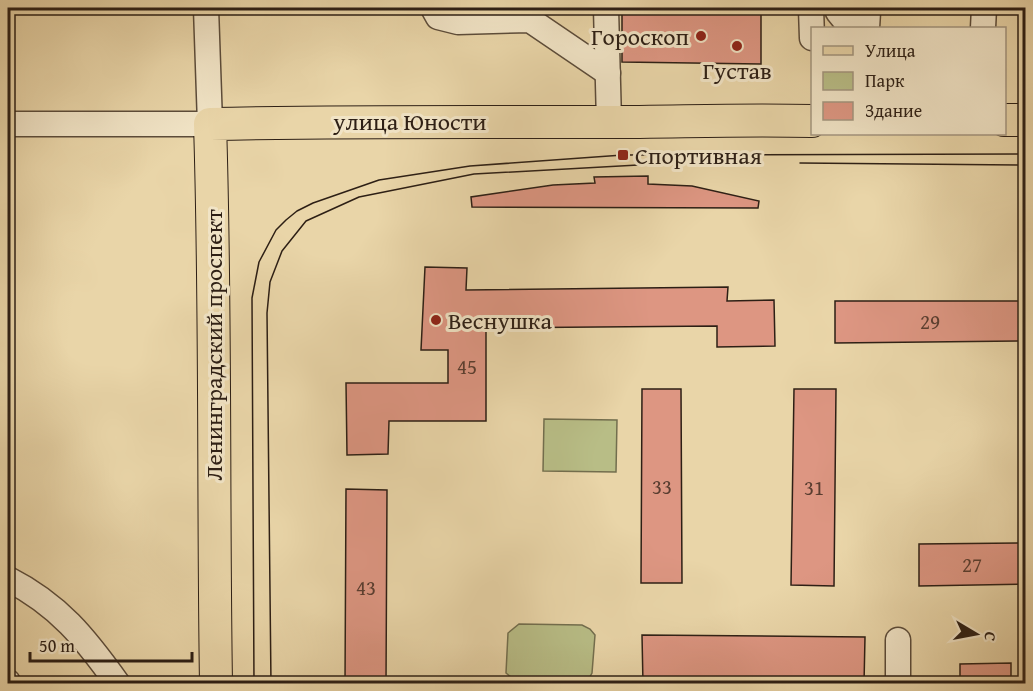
<svg xmlns="http://www.w3.org/2000/svg" width="1033" height="691" font-family="'Gentium Book Plus',serif">
  <style>
    .green { fill: #b8bd86; stroke: #726e4e; stroke-width: 1.5 }
    .building { fill: #dd9682; stroke: #2d1f15; stroke-width: 1.5 }
    .lines { fill: none; stroke-linecap: round; stroke-linejoin: round }
    .minor-casing { stroke: #5c4c3a; stroke-width: 27 }
    .major-casing { stroke: #2d1f15; stroke-width: 34 }
    .minor { stroke: #f1e4c6; stroke-width: 24 }
    .major { stroke: #e9d5a8; stroke-width: 32 }
    .tram { stroke: #2d1f15; stroke-width: 1.5 }
    .poi-dot { fill: #8f2418; stroke: #f1e4c6; stroke-width: 2 }
    .labels { text-anchor: middle; dominant-baseline: central; stroke-width: 6; stroke-linejoin: round; paint-order: stroke }
    .number-label { font-size: 21px; fill: #593d30 }
    .poi-label { font-size: 24px; fill: #2d1f15; stroke: #f1e4c6; text-anchor: start }
    .street-label { font-size: 24px; fill: #2d1f15; stroke: #f1e4c6 }
  </style>
  <rect width="100%" height="100%" fill="#e9d5a8"/>
  <filter id="stains"><feTurbulence type="fractalNoise" baseFrequency=".00333" numOctaves="4"/><feColorMatrix values="0 0 0 0 .2 0 0 0 0 .09 0 0 0 0 .02 0 0 0 .5 -.17"/></filter>
  <radialGradient id="worn" r=".72"><stop offset=".6" stop-color="#630" stop-opacity="0"/><stop offset="1" stop-color="#630" stop-opacity=".3"/></radialGradient>
  <!-- green -->
  <g class="green">
    <polygon points="544,419 617,420 616,472 543,471"/>
    <polygon points="519,624 582,625 590,629 595,635 592,673 588,680 581,682 516,681 506,673 508,633"/>
  </g>
  <!-- building -->
  <g class="building">
    <polygon points="622,8 761,8 761,64 622,62"/>
    <polygon points="648,176 648,184 692,186 759,201 758,208 472,207 471,197 553,185 595,183 594,177"/>
    <polygon points="425,267 467,268 466,290 728,287 727,301 774,300 775,346 717,347 717,326 486,328 486,421 389,421 388,454 347,455 346,383 448,383 448,350 421,350"/>
    <polygon points="835,301 1026,301 1026,341 835,343"/>
    <polygon points="642,389 681,389 682,583 641,583"/>
    <polygon points="794,389 836,389 834,586 791,585"/>
    <polygon points="346,489 387,490 386,684 345,684"/>
    <polygon points="1026,543 1026,584 919,586 919,544"/>
    <polygon points="642,635 865,637 864,684 643,684"/>
    <polygon points="1011,663 1011,684 960,684 960,664"/>
  </g>
  <g class="lines">
    <defs>
      <g id="minor">
        <polyline points="433,8 438,17 458,22 530,20 608,73"/>
        <polyline points="606,8 609,122"/>
        <polyline points="811,8 812,38"/>
        <polyline points="838,12 851,28"/>
        <polyline points="867,28 868,12"/>
        <polyline points="983,28 984,8"/>
        <polyline points="8,124 210,124 206,8"/>
        <path d="M8 579C59 605 85 638 118 684"/>
        <polyline points="898,640 898,684"/>
        <polyline points="8,682 9,684"/>
      </g>
      <g id="major">
        <polyline points="1004,120 1026,120"/>
        <path d="M216 684C213 497 216 310 210 124 343 121 475 122 607 122 676 122 744 119 812 121"/>
      </g>
    </defs>
    <!-- minor casing -->
    <use href="#minor" class="minor-casing"/>
    <!-- major casing -->
    <use href="#major" class="major-casing"/>
    <!-- minor -->
    <use href="#minor" class="minor"/>
    <!-- major -->
    <use href="#major" class="major"/>
    <!-- tram -->
    <g class="tram">
      <polyline points="800,163 1026,165"/>
      <polyline points="254,684 252,298 259,262 276,230 286,220 297,211 313,203 379,180 470,166 623,155 1026,154"/>
      <polyline points="271,684 267,313 270,282 282,251 306,221 359,197 474,174 674,163"/>
    </g>
  </g>
  <!-- markers -->
  <g class="poi-dot">
    <circle cx="701" cy="36" r="6"/>
    <circle cx="737" cy="46" r="6"/>
    <rect x="617" y="149" width="12" height="12" rx="3"/>
    <circle cx="436" cy="320" r="6"/>
  </g>
  <g class="labels">
    <!-- number labels -->
    <g class="number-label">
      <text x="930" y="321">29</text>
      <text x="467" y="366">45</text>
      <text x="662" y="486">33</text>
      <text x="814" y="487">31</text>
      <text x="972" y="564">27</text>
      <text x="366" y="587">43</text>
    </g>
    <!-- poi labels -->
    <g class="poi-label">
      <text x="689" y="36" text-anchor="end">Гороскоп</text>
      <text x="737" y="70" text-anchor="middle">Густав</text>
      <text x="635" y="155">Спортивная</text>
      <text x="448" y="320">Веснушка</text>
    </g>
    <!-- street labels -->
    <g class="street-label">
      <text x="410" y="121">улица Юности</text>
      <text transform="translate(213 345) rotate(-90)">Ленинградский проспект</text>
    </g>
  </g>
  <!-- margin -->
  <rect width="1033" height="691" fill="none" stroke="#e9d5a8" stroke-width="30"/>
  <rect x="9" y="9" width="1015" height="673" fill="none" stroke="#2d1f15" stroke-width="3"/>
  <rect x="15" y="15" width="1003" height="661" fill="none" stroke="#2d1f15" stroke-width="1.5"/>
  <!-- legend -->
  <rect x="811" y="27" width="195" height="108" fill="#f1e4c6" stroke="#a3957f" stroke-width="1.5"/>
  <rect x="823" y="46" width="30" height="9" fill="#e9d5a8" stroke="#a3957f" stroke-width="1.5"/>
  <text x="865" y="57" font-size="18" fill="#2d1f15">Улица</text>
  <rect x="823" y="72" width="30" height="18" fill="#b8bd86" stroke="#a3957f" stroke-width="1.5"/>
  <text x="865" y="87" font-size="18" fill="#2d1f15">Парк</text>
  <rect x="823" y="102" width="30" height="18" fill="#dd9682" stroke="#a3957f" stroke-width="1.5"/>
  <text x="865" y="117" font-size="18" fill="#2d1f15">Здание</text>
  <!-- north arrow -->
  <g transform="translate(976 634) rotate(100)" stroke="#f1e4c6" stroke-width="4.5" paint-order="stroke">
  <path d="M0-4.5L10 22L0 15L-10 22Z" fill="#2d1f15"/>
  <text y="-9" font-size="16" font-weight="bold" text-anchor="middle" fill="#2d1f15">С</text>
  </g>
  <!-- scale -->
  <path d="M30 652v9h162v-9" fill="none" stroke="#2d1f15" stroke-width="3"/>
  <text x="39" y="652" font-size="18" fill="#2d1f15" stroke="#f1e4c6" stroke-width="4.5" paint-order="stroke">50 m</text>
  <rect width="100%" height="100%" filter="url(#stains)"/>
  <rect width="100%" height="100%" fill="url(#worn)"/>
</svg>
